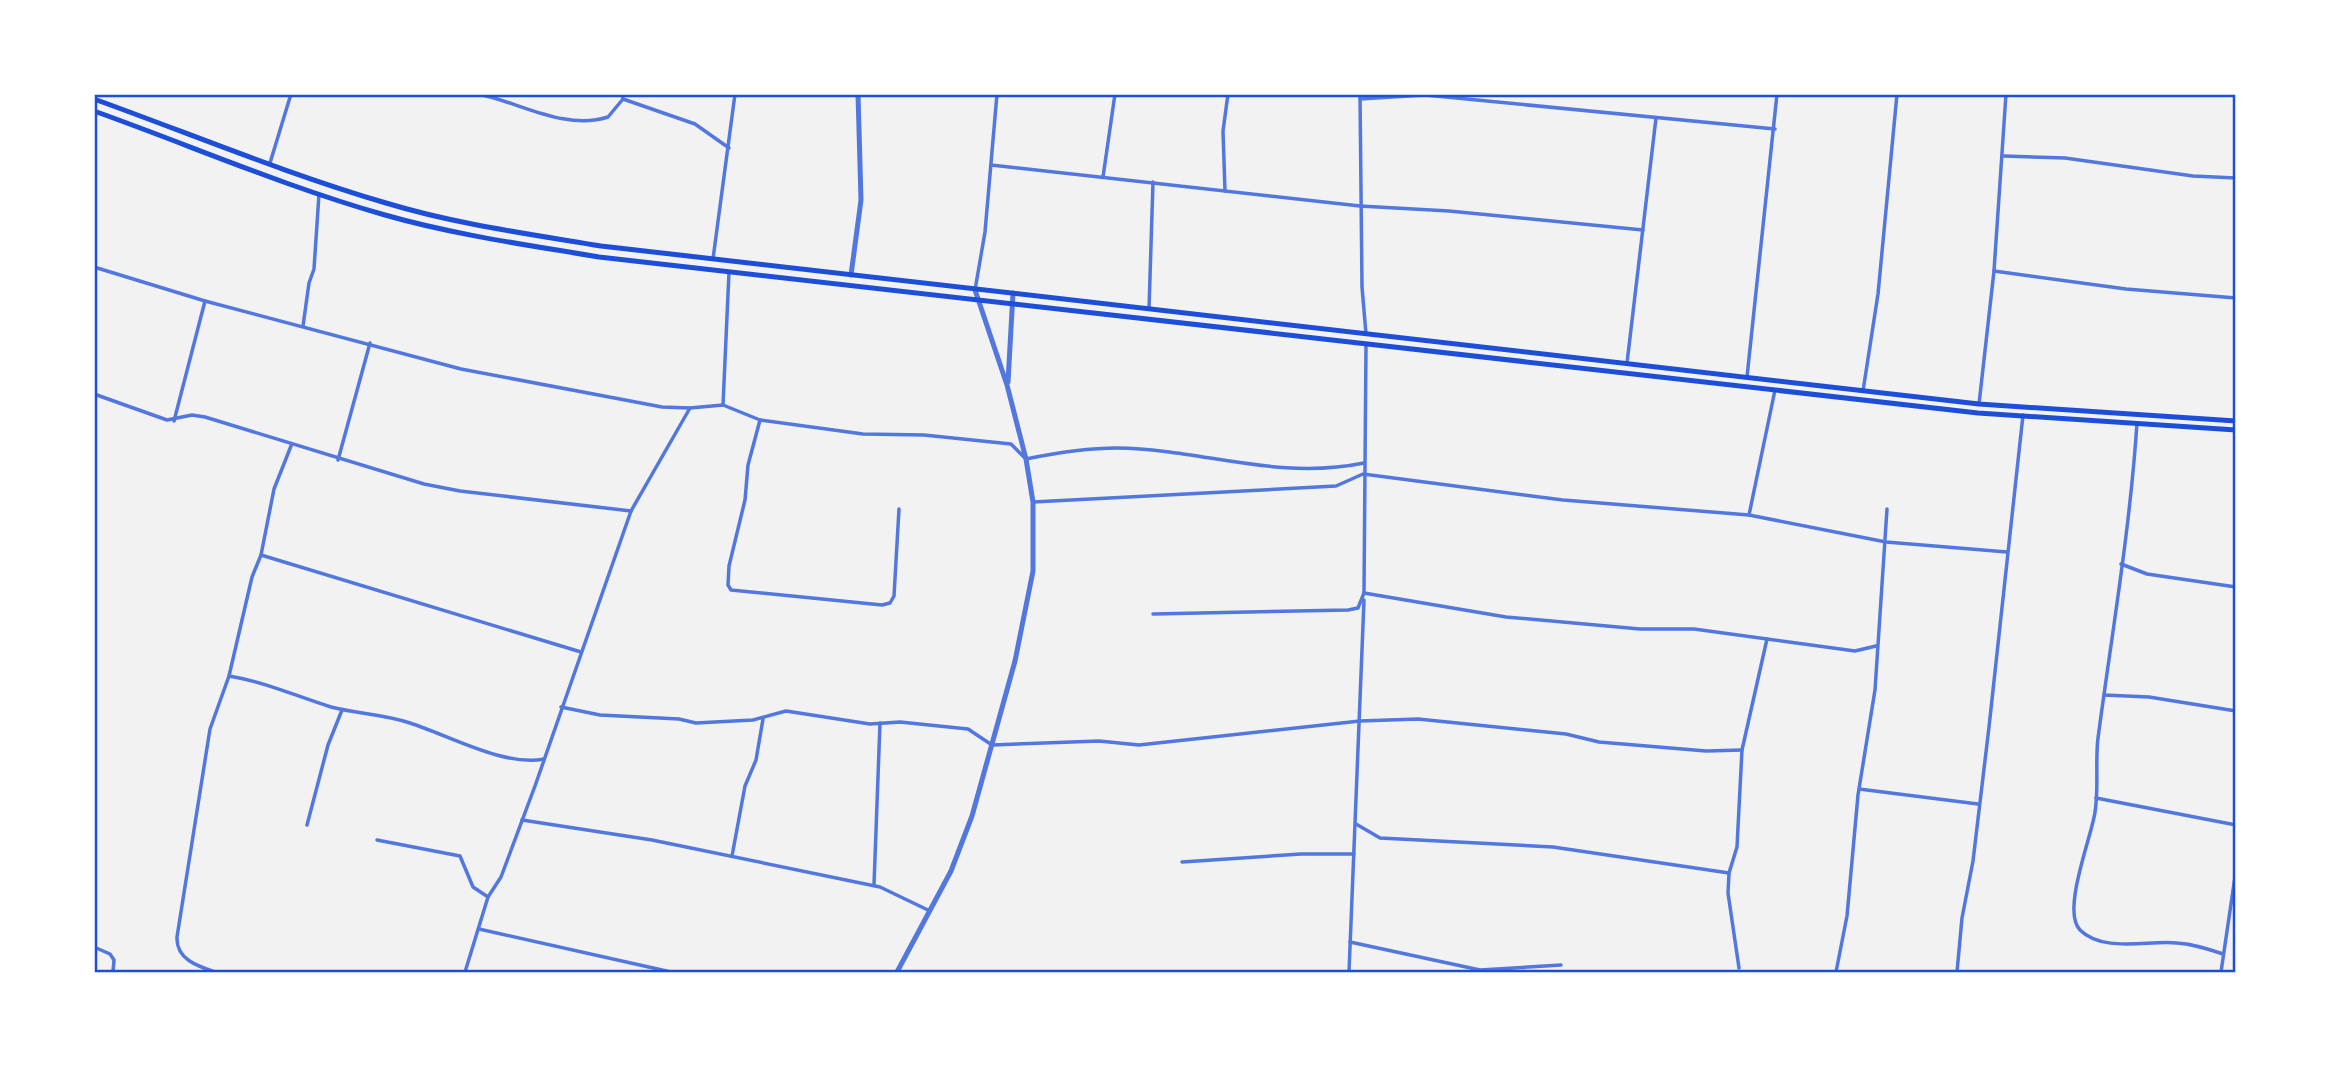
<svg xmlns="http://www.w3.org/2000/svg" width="2330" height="1067" font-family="'DejaVu Sans',sans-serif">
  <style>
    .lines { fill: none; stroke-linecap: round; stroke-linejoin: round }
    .minor { stroke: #5277de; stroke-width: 3.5 }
    .tertiary { stroke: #5277de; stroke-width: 5 }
    .secondary { stroke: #1d4ed8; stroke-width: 5 }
    .neatline { fill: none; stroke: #1d4ed8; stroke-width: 2.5 }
  </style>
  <rect width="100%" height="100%" fill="#f2f2f2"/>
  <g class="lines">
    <!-- minor -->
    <g class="minor">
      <path d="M478 94C519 102 565 131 608 117L623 99"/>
      <polyline points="622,94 623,99 695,124 729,148"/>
      <polyline points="1360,94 1362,287 1366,334"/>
      <polyline points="1360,99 1425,95 1775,129"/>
      <polyline points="2004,156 2065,158 2193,176 2236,178"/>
      <polyline points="270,163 291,94"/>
      <polyline points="991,165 1360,206 1449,211 1643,230"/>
      <polyline points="1103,177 1115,94"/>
      <polyline points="1225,191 1223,131 1228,94"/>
      <polyline points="713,259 735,94"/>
      <path d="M94 267 205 301 461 369 662 407 690 408 723 405 760 420 863 434 924 435 1011 444 1026 459C1055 453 1087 448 1117 448 1202 449 1276 481 1364 463"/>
      <polyline points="1994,271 2126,289 2236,298"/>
      <polyline points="975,290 985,232 997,94"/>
      <polyline points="1149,309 1153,182"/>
      <polyline points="303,326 309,283 314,269 319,194"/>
      <polyline points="1627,363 1656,118"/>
      <polyline points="1747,377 1777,94"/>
      <polyline points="1863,391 1878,294 1897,94"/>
      <polyline points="94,394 167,420 192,415 205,417 424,484 460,491 631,511"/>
      <polyline points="1979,404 1994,271 2006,94"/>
      <polyline points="723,405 729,272"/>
      <polyline points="760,420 748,465 745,500 729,566 728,585 731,590 882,605 890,603 894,596 899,509"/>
      <polyline points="174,421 205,301"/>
      <path d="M2137 423C2130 529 2112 633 2098 738 2095 762 2099 788 2095 812 2092 836 2061 911 2080 930 2103 953 2148 940 2177 943 2193 944 2208 949 2223 954"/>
      <polyline points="338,460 370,343"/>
      <polyline points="1033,502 1336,486 1363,474 1563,500 1749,515 1886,542 2007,552"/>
      <polyline points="1749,515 1775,390"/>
      <polyline points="261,555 581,652"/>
      <polyline points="2121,564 2147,574 2236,587"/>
      <polyline points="1364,593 1366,345"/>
      <polyline points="1153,614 1348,610 1358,608 1364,593 1506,617 1640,629 1694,629 1855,651 1876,646"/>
      <path d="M229 676C265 682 296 696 331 707 358 714 384 714 410 723 448 735 504 767 544 759"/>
      <polyline points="2104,695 2149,697 2236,711"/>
      <polyline points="561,707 600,715 679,719 696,723 753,720 786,711 870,724 900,722 968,729 992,745 1099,741 1139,745 1360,721 1418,719 1566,734 1599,742 1706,751 1742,750"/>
      <polyline points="1859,789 1978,804"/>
      <polyline points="2096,798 2236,825"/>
      <polyline points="522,820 652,840 880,887 930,911"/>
      <polyline points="1356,824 1380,838 1553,847 1729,873"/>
      <polyline points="307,825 328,745 342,710"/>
      <polyline points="377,840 460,856 473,887 488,897"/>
      <polyline points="732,856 745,786 756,760 763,719"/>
      <polyline points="1182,862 1301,854 1354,854"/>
      <polyline points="874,885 880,723"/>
      <polyline points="479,929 671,972"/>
      <polyline points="1350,942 1480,970 1561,965"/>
      <polyline points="94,947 110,954 114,960 113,972"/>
      <polyline points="1739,968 1728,893 1729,873 1737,847 1742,750 1767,639"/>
      <path d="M215 972C197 966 176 959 177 937L210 729 229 676 252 577 261 555 274 489 291 446"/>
      <polyline points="465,972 488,897 501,877 535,786 631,511 690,408"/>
      <polyline points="1349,972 1364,600"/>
      <polyline points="1836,972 1847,916 1858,795 1875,690 1887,509"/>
      <polyline points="1957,972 1962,918 1973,861 1989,727 2023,415"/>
      <polyline points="2221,972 2236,870"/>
    </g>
    <!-- tertiary -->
    <g class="tertiary">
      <polyline points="851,275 861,200 858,94"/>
      <polyline points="1008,382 1013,293"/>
      <polyline points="897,972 951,871 972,816 1015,661 1033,571 1033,502 1026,459 1007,385 975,290"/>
    </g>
    <!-- secondary -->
    <g class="secondary">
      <path d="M94 99C191 134 287 174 386 203 455 224 529 234 601 246L1979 404 2236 421"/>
      <path d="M94 111C192 146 286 187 385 215 455 235 528 245 599 257L1978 413 2236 430"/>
    </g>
  </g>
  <!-- border -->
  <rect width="2330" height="1067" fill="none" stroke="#ffffff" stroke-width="192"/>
  <rect x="96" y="96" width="2138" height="875" class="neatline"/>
</svg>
